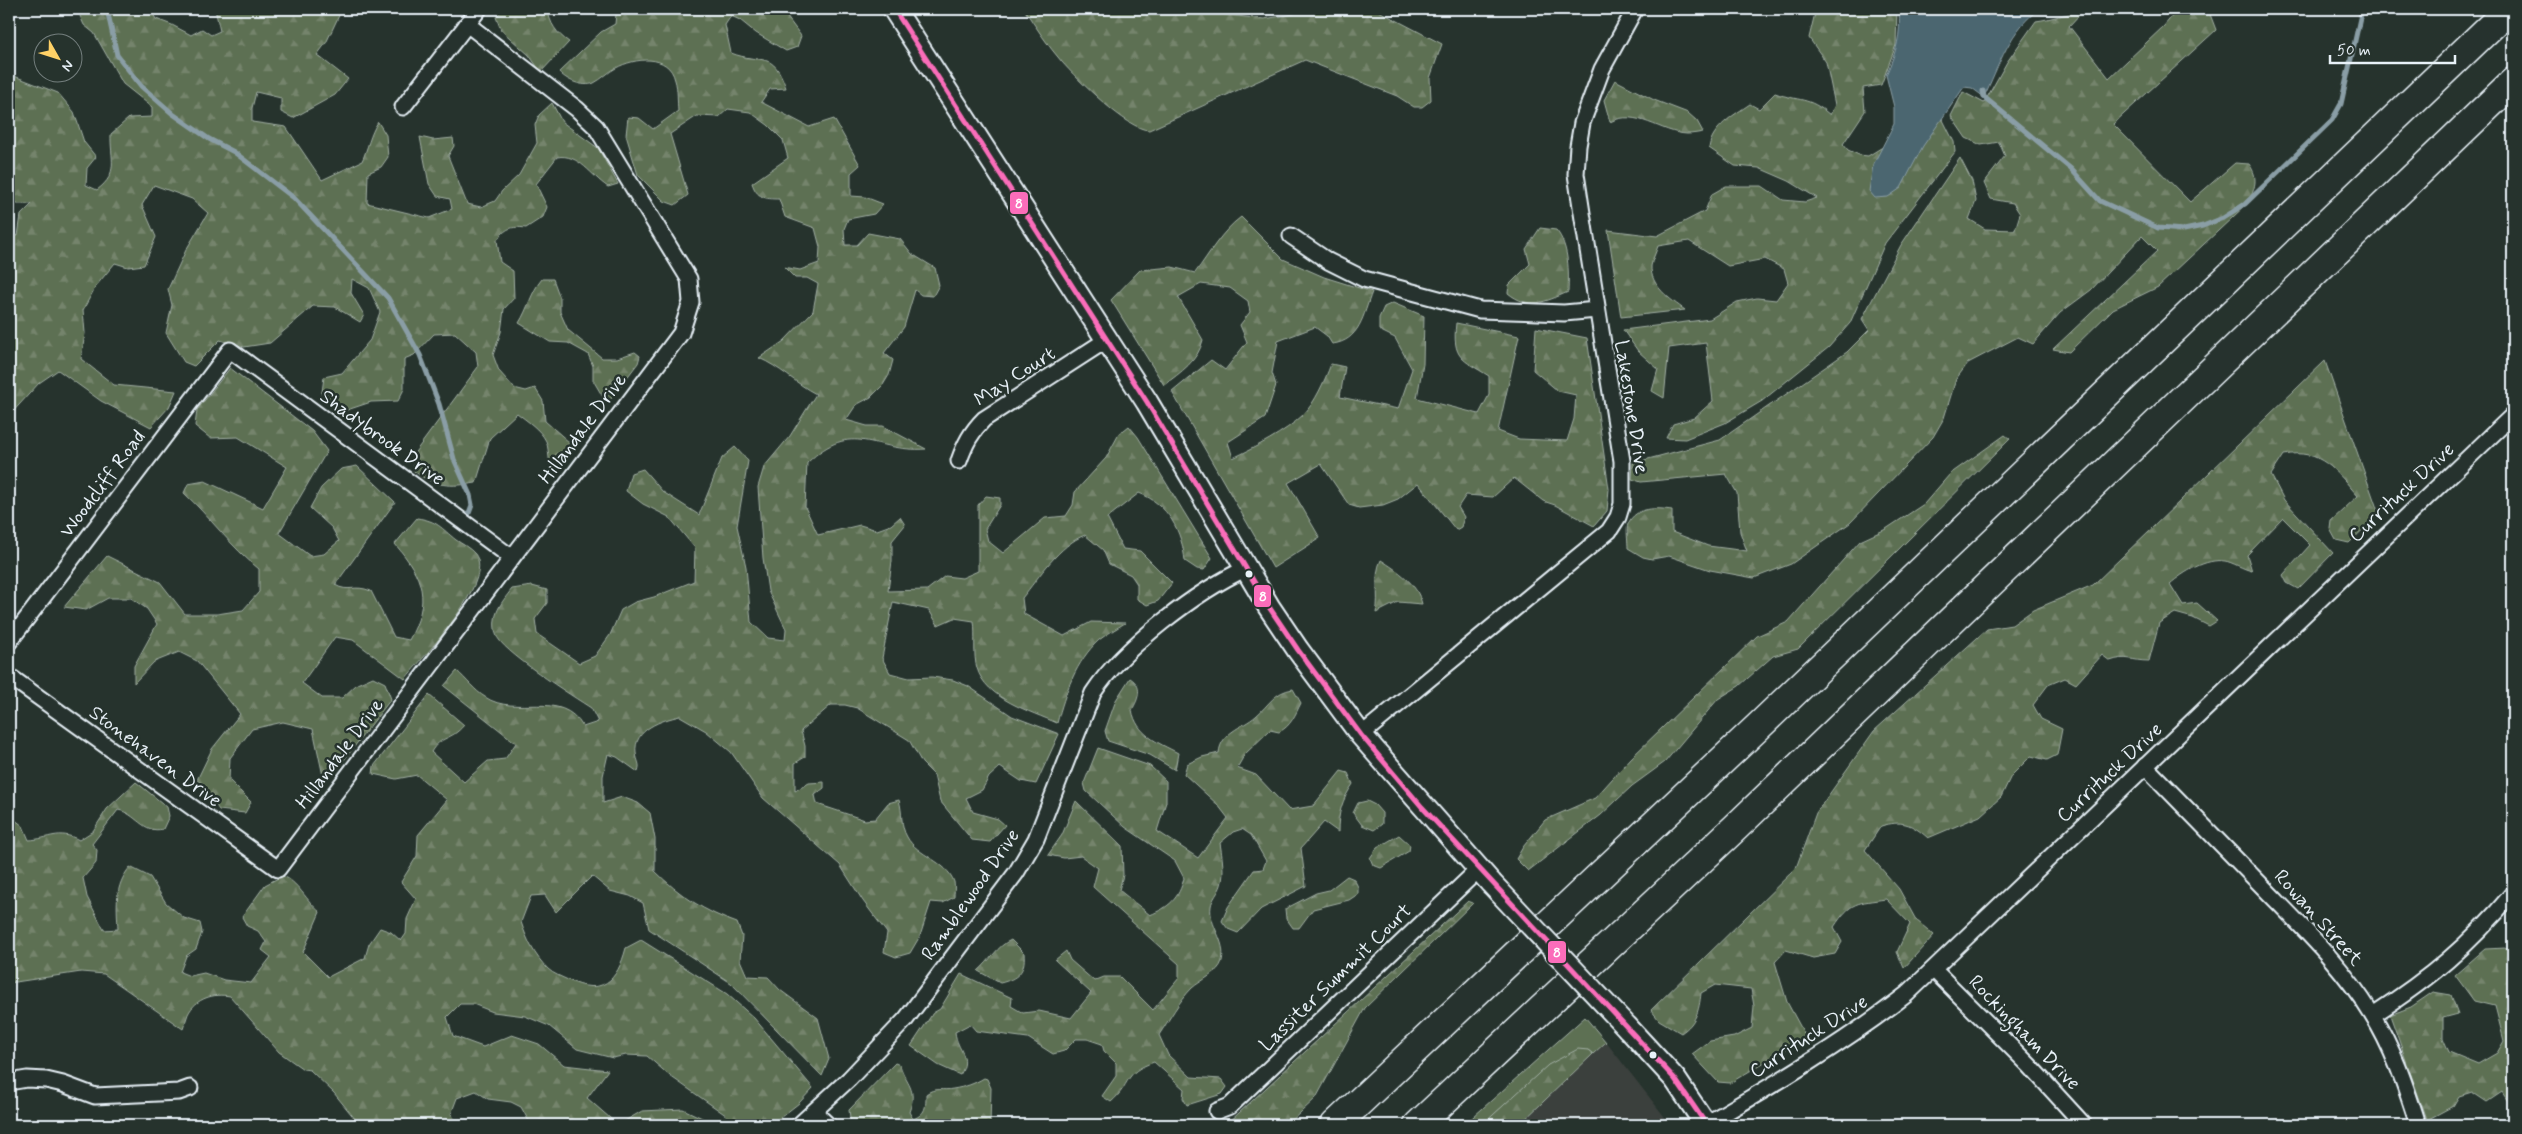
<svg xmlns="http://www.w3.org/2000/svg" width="2522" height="1134" font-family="Mynerve,sans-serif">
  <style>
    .built { fill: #3b403d }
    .grass { fill: #5d6f52; stroke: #a2b0a5 }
    .forest { fill: url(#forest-firs); stroke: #a2b0a5 }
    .water { fill: #4b6670; stroke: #8a9ea6 }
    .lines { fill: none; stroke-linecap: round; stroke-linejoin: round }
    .stream { stroke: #8a9ea6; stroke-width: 5 }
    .minor-casing { stroke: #e8f1f8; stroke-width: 19 }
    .secondary-casing { stroke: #e8f1f8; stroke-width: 25 }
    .motorway-casing { stroke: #e8f1f8; stroke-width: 31 }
    .minor { stroke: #26332d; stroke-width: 15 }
    .secondary { stroke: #26332d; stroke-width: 21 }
    .motorway { stroke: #26332d; stroke-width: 28 }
    .secondary-bridge-casing { stroke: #e8f1f8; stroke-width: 25; stroke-linecap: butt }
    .secondary-bridge { stroke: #26332d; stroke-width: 21 }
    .bus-1-casing { stroke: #26332d; stroke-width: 9 }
    .bus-1 { stroke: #fb6dba; stroke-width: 5 }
    .bus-dot { fill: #e8f1f8; stroke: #26332d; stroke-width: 2 }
    .labels { text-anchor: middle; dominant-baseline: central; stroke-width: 5; stroke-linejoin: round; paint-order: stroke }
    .street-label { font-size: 20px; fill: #e8f1f8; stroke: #26332d }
    .line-badge { stroke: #26332d; stroke-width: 2 }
    .badge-label { font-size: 14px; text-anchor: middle; font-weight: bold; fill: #fff }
  </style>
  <defs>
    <pattern id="forest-firs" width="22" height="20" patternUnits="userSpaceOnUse" patternTransform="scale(1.25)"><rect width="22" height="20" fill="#5d6f52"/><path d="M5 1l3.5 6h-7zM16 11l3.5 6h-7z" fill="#74846c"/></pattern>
  </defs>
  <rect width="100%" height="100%" fill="#26332d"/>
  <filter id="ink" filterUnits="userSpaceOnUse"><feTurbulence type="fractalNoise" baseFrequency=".02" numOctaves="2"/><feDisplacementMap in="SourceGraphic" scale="10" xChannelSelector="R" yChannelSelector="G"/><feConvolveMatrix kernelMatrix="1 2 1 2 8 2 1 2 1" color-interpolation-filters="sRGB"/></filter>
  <g filter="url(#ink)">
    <!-- built -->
    <polygon class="built" points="1606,1042 1671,1125 1519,1125"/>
    <!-- grass -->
    <polygon class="grass" points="1585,1017 1606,1042 1593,1054 1588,1050 1548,1066 1482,1125 1464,1125"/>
    <!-- forest -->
    <g class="forest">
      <path d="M77 9H150L156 19 172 25 191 35 202 29 211 35 220 31 215 9H342L326 43 317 55 348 79 335 95 293 118 281 112V98L256 92 252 108V122L286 127 322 180 362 161C368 148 370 134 378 122L386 135 388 157 381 167 368 173 367 203 429 218 452 209 450 199 437 196 429 184 420 137 433 140 453 138 454 146 448 156 467 204 481 207 495 201 502 191 519 175 537 143 535 125 539 115 552 103 562 122 598 148 618 184 608 187C591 176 579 153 557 157L536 184 547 207 543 217 526 228C511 226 506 228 497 240L500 262 513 271 514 298 504 309 501 332 493 355 499 371 514 388 526 391 535 388 543 401 545 421 570 443 569 456 554 472C547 462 550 452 546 441 540 429 527 421 517 413L490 438 476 483C450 487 435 487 414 471L413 455 478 367 476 352 455 333 434 334 414 355 404 359V389L398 401 371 402 341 412 321 400 324 377 342 373 370 340 380 312 369 288 352 279 351 293 364 315 360 322 335 307 313 306 270 343 244 347 220 340 194 366 184 362 166 333 172 305 168 289 186 250 208 213 192 199 154 185 142 205 156 237 144 265 128 267 115 263 96 286 83 310 85 333 81 359 114 385 176 391 169 407 151 427 101 401 58 370 39 383 9 416V234L18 236 21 215 32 204H17L9 198V74L58 93 74 112 84 142 96 157 87 168 86 185 97 190C120 173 110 159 111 134L129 118 152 117V107L123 84 94 33 84 25Z"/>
      <path d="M503 9H548C549 23 557 34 569 42L541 72 529 55 501 30 496 17Z"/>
      <path d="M613 9H781L801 36 797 47 786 51 756 33 740 20 731 16 725 25 731 53C762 65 773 49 786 88L770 89 761 102 809 127 834 119 860 165 851 173V196L865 197 883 204 874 214 848 219 844 229 845 245H857L868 233 900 239 912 254 935 268 939 285 933 296 921 295 915 290 904 327 884 353 893 360 889 375 883 385 871 397 856 405 846 420 867 426H883L926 449C874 453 853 418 807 463L805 507 818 535 860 525 877 530 891 525 900 517 905 525 892 541V561L888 591 927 590 945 576 962 578 978 571V505L986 496 1000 498V505L985 529 988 541 1003 553 1045 518 1066 516 1073 505 1075 492 1106 458 1119 434 1129 426 1138 437 1212 558 1204 570 1197 569 1185 561C1182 531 1168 504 1139 493L1107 518 1123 549 1140 551 1172 583 1158 601 1147 605 1137 599V584L1131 575 1109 564 1103 550 1085 535C1059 545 1039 577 1022 598L1024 614 1064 636 1091 622 1125 623C1117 628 1107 634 1099 640 1076 661 1065 693 1057 723 1030 711 986 699 977 668 973 656 976 634 974 621L954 618 938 625 929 610 893 602 882 658 890 673 909 678 932 677 953 680 968 686 1012 716 1059 734 1036 784 1021 781 1000 767 989 777 982 790 966 798 973 812 998 819 1005 825 990 842 972 840 940 801 934 775 922 763 909 740 857 708 845 705H831L801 731 805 746V757L795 763V791L809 783 824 782V788L815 795 817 804 865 820 875 819 888 803 899 800C903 813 900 825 907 837 917 856 947 861 954 882 955 886 954 893 954 897L943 903 931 902 920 936 910 953 896 957 884 952 887 933 863 901 840 865 763 798 731 752 706 731 680 716C662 720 633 729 636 753 637 762 641 764 638 772L617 757 608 754 603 776V803L622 797 638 803 650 813 655 839V871C679 895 705 912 737 923L742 936 740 960 747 976 768 977 780 990 818 1018 829 1059 822 1076 731 983 649 929 643 903 630 896 610 891 592 876 556 912 545 895 531 896 521 922C527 940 534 955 548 969 553 974 562 977 568 980 602 996 617 982 626 948L641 940 727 994 754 1018 813 1088 799 1103 771 1125H749L730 1118 670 1076 647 1056 626 1055 613 1058 577 1049 549 1026 525 1016 493 1012 473 1004H460L447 1017 453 1036 483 1047 512 1035 539 1044 564 1065 608 1070 587 1098 618 1125 642 1111 683 1109 717 1125H531L521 1107 511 1102 488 1099 476 1091 457 1098 451 1114 459 1125H360L334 1093 310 1070 303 1069 279 1052 230 996C214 993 196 998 188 1014 186 1019 185 1024 183 1029L104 974 81 972 9 983V798H15L14 819 23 826 29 840C49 839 59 829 79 840L93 831 107 809 136 782 167 807 169 816 163 829C143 834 136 813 118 810L92 844 97 850 96 863 83 878 87 897 104 930 118 929C117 905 114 887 130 867L150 877 166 903 184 918 200 923 202 932 196 949 186 956 180 972 190 976 204 973 224 980 251 983 271 957 262 950 266 942 258 931 247 926 242 917 265 885 282 876C297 880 307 902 320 912L303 952 328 977 365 958 369 944 380 928 391 932 401 941 406 934 407 919 416 899 401 882 417 856 418 835 447 800 417 775 396 779 373 774 374 766 429 695 464 725C451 741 441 735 431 752L464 782 488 761 505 759 516 743 444 686 457 671C466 679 475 691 485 697 516 718 561 688 583 727L598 722 591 708C574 697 499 650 496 634 491 615 501 603 512 589L532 586 547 590V603L535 619 537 634 579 663 595 656 610 635 621 610 635 602 654 597 694 581 695 548 669 517 643 504 626 491 631 473 643 469 663 492 699 515 722 458 735 447 748 461 737 526 746 567 751 622 768 638 785 640 786 629 768 591 763 558 758 487 764 467 790 436 816 394C795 383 780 367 759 358L784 341 813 311 818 284 807 278H795L784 267 800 270 819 263 820 247 815 228 785 217 779 199C765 199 757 198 752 183L788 158 783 140 768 125 750 112 728 109 719 117 697 116 670 134 688 195 675 205 664 201 638 175 626 135 628 117 639 118 653 129 678 111C677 101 678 89 675 80 669 53 634 58 616 68 608 72 602 79 594 83 583 88 566 80 559 72L601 32 615 24 616 14Z"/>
      <path d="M1024 9H1193L1201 12 1264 19 1294 14 1297 9H1375L1442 44 1430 78 1431 100 1422 107H1414L1397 96 1305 60 1149 130C1128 130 1077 79 1062 62 1048 46 1036 27 1024 9Z"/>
      <path d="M1816 9H1897L1896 45 1881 85 1863 88 1865 111 1843 144 1848 150 1859 155 1868 156 1894 140 1941 116 1954 142 1955 152 1885 243 1850 323 1829 347 1762 401 1725 423 1685 439 1666 438 1673 424 1694 418 1713 401 1706 343 1669 348 1664 398 1652 391 1658 369 1638 351 1623 330 1710 319 1737 302 1757 298 1776 300 1788 283 1784 269 1765 259 1728 266 1689 241 1658 246C1656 252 1652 260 1651 266 1650 286 1671 300 1685 310L1621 317 1608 230 1657 236 1705 211 1712 194 1726 186H1762L1783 200 1805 202 1817 198 1789 181 1759 168 1735 166 1709 148C1712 127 1734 115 1750 104L1759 109 1775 93C1800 102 1808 96 1830 115L1835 105 1826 62 1809 38Z"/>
      <path d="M2178 9H2208L2216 30 2113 124 2190 202 2235 163 2249 164C2259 178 2255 188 2248 203L2158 287 2113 309 2069 352 2053 349 2157 251 2142 236 2091 290 2060 313 2033 344 2018 337 1968 363 1956 379 1944 418 1933 437 1850 523 1791 564 1754 578 1710 570 1669 556 1652 559 1643 557 1628 548C1628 541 1626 530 1628 524 1636 506 1657 508 1672 510V532L1708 546 1747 551 1740 532 1737 493 1726 474 1641 482 1632 479 1633 463 1720 440 1847 352 1869 330 1862 319 1901 245 1960 158 1972 181 1976 201 1969 219 1985 229 2015 230 2020 214 2013 203 1991 199 1984 183 2005 156 1999 142 1981 145 1966 138 1951 116 1963 92 1984 103 2007 62 2036 21C2052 19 2065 13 2081 13L2069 26 2109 78 2164 26Z"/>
      <path d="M1615 80 1654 100 1688 113 1697 121 1703 132C1698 133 1692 134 1687 134 1661 133 1636 108 1610 122L1604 100Z"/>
      <path d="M1241 217 1283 259 1324 277 1372 292C1363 315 1360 341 1332 344L1327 336 1315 327 1278 341 1272 373 1276 385 1265 418 1228 442 1233 458C1256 447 1284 433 1303 415 1315 403 1325 380 1331 364L1345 367 1340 397 1398 409 1412 369 1395 338 1379 330V318L1384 307 1393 303 1424 316 1423 364 1417 398 1479 414 1489 395V376C1462 359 1452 359 1456 323L1519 336 1498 431 1519 439 1567 441 1574 419 1576 395 1558 391 1533 370 1536 328 1587 338 1609 489 1607 511 1594 526 1555 505 1543 501 1514 478 1493 497 1466 495 1458 507 1464 517 1461 527 1456 530 1418 483 1398 499 1383 505 1359 508 1349 505 1321 464 1288 483 1320 538 1273 568 1172 392 1211 360 1225 370 1247 342 1240 325 1250 312 1248 301 1230 288 1201 284 1178 297 1203 340C1198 361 1181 372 1164 385L1111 300 1140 270 1172 267 1195 273C1210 253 1221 232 1241 217Z"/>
      <path d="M1540 228 1556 230C1569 245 1569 272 1568 292 1545 302 1529 310 1508 293L1509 285 1530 264 1526 249Z"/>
      <path d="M542 279H553L560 298V312L568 330 602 358H617L635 352 640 356 638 363 607 404 593 380V366L588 354 568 343 550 342 519 323C528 309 531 292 542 279Z"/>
      <path d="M2325 361 2379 514 2349 543 2336 540 2330 529 2331 521 2358 496C2336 471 2321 448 2284 455L2271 475 2284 500 2333 553 2298 589 2287 583 2283 575 2310 545 2283 518 2247 555 2252 571C2243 569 2232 562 2225 561 2206 558 2184 572 2170 584L2183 605 2197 603 2217 621 2209 626 2193 618 2175 613 2159 623 2149 661C2131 661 2127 655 2110 661L2102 655 2076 684 2065 678 2048 685 2033 705 2041 719 2062 729 2057 755 2047 760 2031 756 2011 776 2001 797 1980 816 1928 838C1911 823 1902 820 1881 826L1865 850 1899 889 1916 920 1934 935 1904 968 1897 952 1910 924 1886 899C1857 903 1851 901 1834 927L1842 942 1835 954 1813 958 1786 950 1775 962 1787 1002 1806 1037 1730 1083 1718 1082 1692 1054 1710 1041 1734 1037 1752 1028 1754 1006 1751 989 1715 985 1701 993C1699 1011 1696 1023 1681 1033L1659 1020 1651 1010 1796 868 1816 813 1874 731 1987 629 2012 625 2033 610 2093 585Z"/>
      <path d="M230 368 312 431 327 451 279 533 310 556 324 554 339 541 332 528 310 508 321 488 341 469 357 466 395 502 335 585C349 593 354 584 371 591L394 637 409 640C431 600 424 578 395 544L417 518C438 521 441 528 456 540 462 544 470 548 475 554 496 581 422 658 405 679L353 640 335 637 302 683 322 698H342L357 684 373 677 385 683 391 699 337 769 323 776 313 729 283 722 252 729 230 758 229 780 251 802 245 813 219 810 197 780 212 749 240 714 197 661 179 652 154 662 134 683V666L157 624 147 609 131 598H108L86 610 64 607 107 556 160 582 185 614H217L243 610 259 592V569C231 547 210 517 184 493L188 484 205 481 263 508 287 467 238 437 210 438 195 426 197 410Z"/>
      <polygon points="2005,435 2010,439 1798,649 1773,656 1739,686 1718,699 1665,762 1632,786 1601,815 1528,871 1516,859 1523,847 1545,820 1595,798 1631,758 1757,636 1788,622 1860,541 1886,529 1924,504 1950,474"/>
      <path d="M1381 560C1398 571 1417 583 1422 604L1398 602 1376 613C1380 595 1373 576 1381 560Z"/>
      <path d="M1130 678C1143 686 1139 698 1132 710 1137 735 1157 742 1178 753L1175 770 1150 755 1108 741 1105 731 1116 700Z"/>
      <path d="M1293 689 1301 703C1295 715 1291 726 1279 732L1270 730 1245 754 1237 768 1256 775 1289 810 1313 806 1341 771 1348 773 1353 784C1342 800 1338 813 1338 832L1324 822 1301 848 1306 886 1261 909 1238 933 1228 929 1222 921 1228 907 1254 870 1263 869 1266 861 1251 835 1242 829 1233 832 1220 843C1222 856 1225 873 1221 885 1219 892 1212 899 1211 906 1208 926 1227 940 1222 961 1219 973 1201 980 1192 988 1179 1001 1169 1020 1159 1035L1168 1055 1191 1077 1221 1079 1227 1087 1222 1094 1187 1105 1183 1098 1184 1089 1154 1062C1122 1073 1132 1084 1111 1102L1102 1096 1116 1076V1063L1104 1051 1102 1044 1087 1039H1076L1064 1051 1053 1054 1028 1038 976 1031 970 1024 955 1032C957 1051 972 1056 960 1075L938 1065 911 1046 933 1013 940 1009 961 974 1012 998 1011 1006 1023 1013 1039 1011 1071 1018 1091 993 1055 960 1066 951 1070 960 1094 981 1104 977H1120L1153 1010 1179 978V964L1093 887 1098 868 1081 856 1064 858 1048 855 1062 835 1076 801 1122 846 1123 875 1119 890 1150 915C1169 907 1179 899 1184 878L1175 861 1125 827 1086 791 1084 783 1098 748 1150 766 1166 781V802L1157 831 1198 858 1228 818 1218 805 1184 774 1187 764 1202 757 1219 753C1221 732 1242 728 1256 716 1270 704 1274 692 1293 689Z"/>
      <polygon points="1367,801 1375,805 1382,813 1382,824 1374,830 1362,825 1353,813 1358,803"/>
      <polygon points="1399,835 1410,845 1409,851 1381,868 1373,865 1370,858 1377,848"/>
      <polygon points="1347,876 1354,879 1358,887 1358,894 1349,900 1313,909 1299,928 1293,928 1286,918 1285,909 1316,893 1329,890"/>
      <polygon points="1468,901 1473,903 1365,1008 1316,1098 1287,1125 1226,1125"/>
      <path d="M1011 940 1024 953C1026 972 1017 979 1000 983L978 971C990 961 997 946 1011 940Z"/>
      <polygon points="2506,948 2513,954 2513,1109 2502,1092 2487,1102 2472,1092 2459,1096 2453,1106 2427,1120 2390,1015 2411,1007 2433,992 2451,995 2458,1014 2443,1018 2443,1038 2449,1052 2478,1064 2497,1053 2504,1041 2495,1006 2474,1001 2455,975 2485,949"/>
      <polygon points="1578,1049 1588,1050 1593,1054 1519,1125 1482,1125 1548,1065"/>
      <path d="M895 1063 900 1065C906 1085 918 1088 909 1112L913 1119C926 1114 926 1107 926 1094 935 1087 943 1091 953 1089 965 1087 974 1084 984 1078L987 1079 991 1088 990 1125H906L903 1122 898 1125H851L849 1110Z"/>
    </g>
    <!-- water -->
    <path class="water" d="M1899 9H2040C2011 27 1998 67 1984 97L1972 88 1964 87 1923 146 1901 188 1888 197 1875 198 1869 191 1873 165 1894 124V107L1886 75C1897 50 1901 36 1899 9Z"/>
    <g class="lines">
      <!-- stream -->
      <g class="stream">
        <polyline points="107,9 117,55 141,86 173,114 209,139 234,152 294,198 388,298 420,355 439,404 454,459 470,495 472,505 466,521"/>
        <polyline points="1983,91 1984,97 2071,169 2100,201 2158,228 2184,230 2203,226 2223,218 2245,204 2332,120 2341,104 2362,9"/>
      </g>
      <defs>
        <g id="minor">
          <polyline points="403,107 479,9"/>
          <polyline points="1291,236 1328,261 1364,279 1480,310 1564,313 1597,310"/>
          <path d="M959 461C965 444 971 432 984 419L1108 339"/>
          <polyline points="9,642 230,350 511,557"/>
          <polyline points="9,676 278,869 681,333 691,302 689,279 596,127 577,109 467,24"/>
          <polyline points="1361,735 1609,531 1618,517 1622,504 1622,461 1582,213 1576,174 1578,146 1582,123 1602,69 1635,9"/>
          <path d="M2145 766C2186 808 2227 850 2268 892 2305 930 2343 967 2371 1013 2393 1047 2406 1087 2418 1125"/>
          <polyline points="1934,970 2029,1065 2084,1125"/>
          <path d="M2373 1015C2430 978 2469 946 2513 893"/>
          <polyline points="9,1082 27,1079 46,1080 63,1084 95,1096 179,1092 190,1088"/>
          <polyline points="1217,1111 1230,1106 1479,869"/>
          <polyline points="814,1112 828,1125"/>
          <path d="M1706 1124C1775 1084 1844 1043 1907 994L2513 415"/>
          <path d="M799 1125 849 1079 906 1019 1016 873 1036 839 1093 693C1123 647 1197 591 1247 568"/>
        </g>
        <g id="secondary">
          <polyline points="894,9 1147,402 1269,607 1298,650 1361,735 1491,883"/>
          <polyline points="1628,1028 1675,1079 1706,1125"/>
        </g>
        <g id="motorway">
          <polyline points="1335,1125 1759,726 2509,9"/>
          <polyline points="1418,1125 1736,827 2513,82"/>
        </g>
      </defs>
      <!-- minor casing -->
      <use href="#minor" class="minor-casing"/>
      <!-- secondary casing -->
      <use href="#secondary" class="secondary-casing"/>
      <!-- motorway casing -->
      <use href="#motorway" class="motorway-casing"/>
      <!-- minor -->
      <use href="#minor" class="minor"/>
      <!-- secondary -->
      <use href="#secondary" class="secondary"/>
      <!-- motorway -->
      <use href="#motorway" class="motorway"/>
      <defs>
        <polyline id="secondary-bridge" points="1491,883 1628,1028"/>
      </defs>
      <!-- secondary-bridge casing -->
      <use href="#secondary-bridge" class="secondary-bridge-casing"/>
      <!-- secondary-bridge -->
      <use href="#secondary-bridge" class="secondary-bridge"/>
      <defs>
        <polyline id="bus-1" points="894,9 1147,402 1269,607 1298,650 1361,735 1422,807 1675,1079 1706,1124 1703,1125"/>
      </defs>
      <!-- bus-1 casing -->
      <use href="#bus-1" class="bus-1-casing"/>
      <!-- bus-1 -->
      <use href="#bus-1" class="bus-1"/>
    </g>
  </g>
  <!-- markers -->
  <g class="bus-dot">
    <circle cx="1249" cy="574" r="4.5"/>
    <circle cx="1653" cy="1055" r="4.5"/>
  </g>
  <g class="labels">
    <!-- street labels -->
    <g class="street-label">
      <text transform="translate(1015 377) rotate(-33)">May Court</text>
      <text transform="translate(1631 407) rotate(81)">Lakestone Drive</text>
      <text transform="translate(583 429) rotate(-53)">Hillandale Drive</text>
      <text transform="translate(382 438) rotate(36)">Shadybrook Drive</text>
      <text transform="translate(103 484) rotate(-53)">Woodcliff Road</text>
      <text transform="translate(2402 493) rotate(-43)">Currituck Drive</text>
      <text transform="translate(340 754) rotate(-53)">Hillandale Drive</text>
      <text transform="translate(155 757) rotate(36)">Stonehaven Drive</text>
      <text transform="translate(2110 773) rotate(-43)">Currituck Drive</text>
      <text transform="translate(971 895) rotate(-55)">Ramblewood Drive</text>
      <text transform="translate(2318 918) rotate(48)">Rowan Street</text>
      <text transform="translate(1336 978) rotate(-44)">Lassiter Summit Court</text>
      <text transform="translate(2024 1033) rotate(46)">Rockingham Drive</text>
      <text transform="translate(1809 1037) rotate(-33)">Currituck Drive</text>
    </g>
  </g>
  <g class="line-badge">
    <rect x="1009" y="191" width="20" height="24" rx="5" fill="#fb6dba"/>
    <rect x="1253" y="584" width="19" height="24" rx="5" fill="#fb6dba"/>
    <rect x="1547" y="940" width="20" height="24" rx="5" fill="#fb6dba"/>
  </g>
  <g class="badge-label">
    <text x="1019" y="208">8</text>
    <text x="1263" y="601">8</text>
    <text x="1557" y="957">8</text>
  </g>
  <!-- margin -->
  <rect width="2522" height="1134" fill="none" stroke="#26332d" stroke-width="30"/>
  <rect x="15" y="15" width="2492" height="1104" fill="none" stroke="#e8f1f8" stroke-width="2" filter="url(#ink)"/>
  <!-- north arrow -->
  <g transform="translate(58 58) rotate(129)"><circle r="24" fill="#26332d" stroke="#747f7e"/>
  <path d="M0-4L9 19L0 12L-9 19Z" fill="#ffd166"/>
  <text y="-8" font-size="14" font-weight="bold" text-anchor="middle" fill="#e8f1f8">N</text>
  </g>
  <!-- scale -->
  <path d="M2330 55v8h125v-8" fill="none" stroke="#e8f1f8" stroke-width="2.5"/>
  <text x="2337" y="55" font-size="15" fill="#e8f1f8" stroke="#26332d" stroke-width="4" paint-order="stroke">50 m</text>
</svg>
